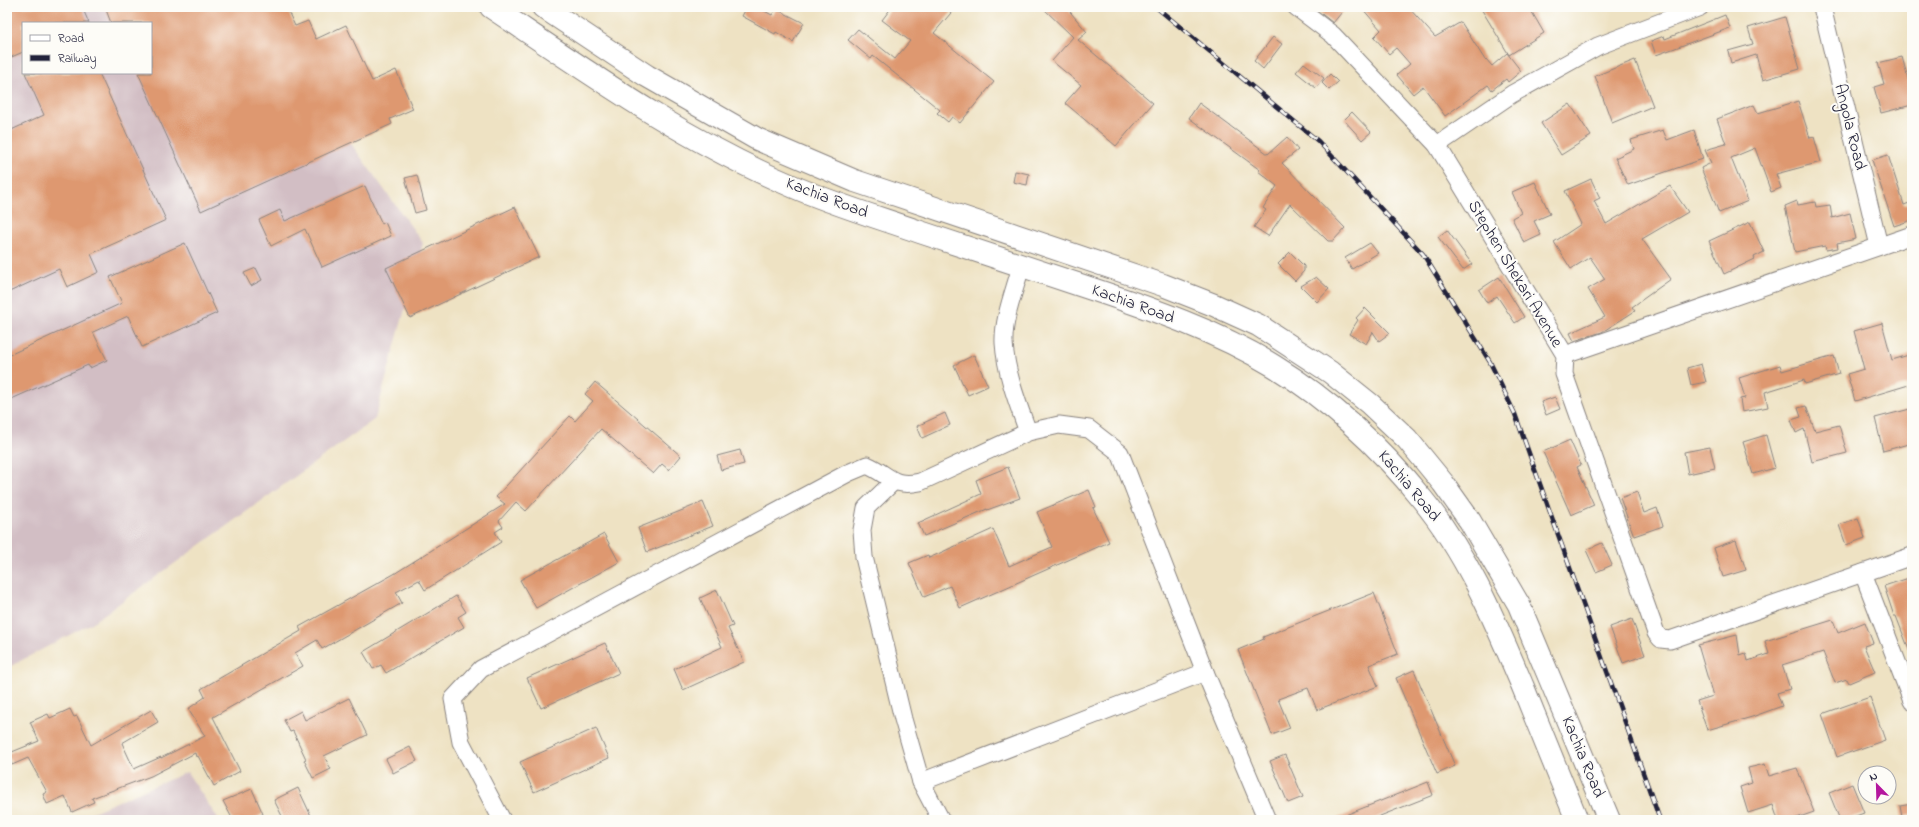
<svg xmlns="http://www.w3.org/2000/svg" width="1919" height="827" font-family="'Indie Flower',sans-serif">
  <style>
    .industrial { fill: #d2bec4; fill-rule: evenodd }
    .building { fill: #de986f }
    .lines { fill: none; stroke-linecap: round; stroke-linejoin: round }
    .minor-casing { stroke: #88827f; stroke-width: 19 }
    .primary-casing { stroke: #88827f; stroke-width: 24 }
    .minor { stroke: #fff; stroke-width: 17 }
    .primary { stroke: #fff; stroke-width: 22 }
    .rail-casing { stroke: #22223b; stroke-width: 4.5 }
    .rail { stroke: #fdfcf7; stroke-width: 3; stroke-dasharray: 9; stroke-linecap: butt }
    .labels { text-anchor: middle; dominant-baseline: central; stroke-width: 4; stroke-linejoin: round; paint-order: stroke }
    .street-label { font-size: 17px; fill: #22223b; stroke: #fdfcf7 }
  </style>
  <rect width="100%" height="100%" fill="#fdfcf7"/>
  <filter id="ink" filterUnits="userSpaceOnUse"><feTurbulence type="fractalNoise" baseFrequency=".025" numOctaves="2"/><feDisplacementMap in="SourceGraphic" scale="8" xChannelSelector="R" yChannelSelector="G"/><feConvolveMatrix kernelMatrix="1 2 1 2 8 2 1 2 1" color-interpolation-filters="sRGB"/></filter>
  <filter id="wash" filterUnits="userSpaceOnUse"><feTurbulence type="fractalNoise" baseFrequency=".012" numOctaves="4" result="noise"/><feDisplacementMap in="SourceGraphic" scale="16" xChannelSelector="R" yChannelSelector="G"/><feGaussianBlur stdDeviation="0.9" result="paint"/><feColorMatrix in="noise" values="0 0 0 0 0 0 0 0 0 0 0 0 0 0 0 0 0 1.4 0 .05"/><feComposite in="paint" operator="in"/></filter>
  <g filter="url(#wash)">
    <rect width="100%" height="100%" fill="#eee2c3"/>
    <!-- industrial -->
    <g class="industrial">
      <path d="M7 7H252L423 243 375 419 92 623 7 668ZM23 23H151V73H23Z"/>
      <polygon points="187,772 219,820 74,820"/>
    </g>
    <g id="blocks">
      <!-- building -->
      <g class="building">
        <polygon points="7,7 82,7 89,23 23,23 23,52 7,59"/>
        <polygon points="105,7 286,7 295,26 308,21 316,39 346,25 372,81 396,70 413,109 390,119 392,124 201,211 138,73 151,73 151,23 111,23"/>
        <polygon points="747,7 757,7 772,15 776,9 804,23 793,42 776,32 775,34 742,16"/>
        <polygon points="892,7 956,7 934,33 994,82 960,123 952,117 948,122 937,113 940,110 873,56 871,59 848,40 858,29 895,59 910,41 882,20"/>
        <polygon points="1042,7 1066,7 1087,32 1078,40 1153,103 1116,146 1065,103 1081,85 1052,61 1073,37"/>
        <polygon points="1313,7 1346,7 1333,23"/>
        <polygon points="1361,7 1408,7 1435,37 1461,22 1485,60 1486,59 1492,66 1507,53 1521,71 1508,82 1506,79 1492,90 1488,85 1445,116 1423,86 1413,94 1397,75 1410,64 1396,48 1389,54 1374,37 1381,30"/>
        <polygon points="1480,7 1529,7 1544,33 1509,55"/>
        <polygon points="1725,15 1730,28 1656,55 1651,41 1664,36 1665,39"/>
        <polygon points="1785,17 1800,69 1763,80 1756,55 1731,63 1728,51 1753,44 1748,28"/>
        <polygon points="1273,37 1282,44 1263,69 1254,61"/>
        <polygon points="1902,57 1912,93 1912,105 1881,113 1874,87 1884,84 1878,63"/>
        <polygon points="1635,60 1653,106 1612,123 1595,76"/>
        <polygon points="1304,63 1324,78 1316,88 1296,72"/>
        <polygon points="25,73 99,73 166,220 91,254 99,272 67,287 59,269 7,293 7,132 44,115"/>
        <polygon points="1330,74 1338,82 1329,90 1322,83"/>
        <polygon points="1798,101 1810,138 1814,137 1821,162 1776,174 1781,188 1771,192 1755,148 1731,158 1748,201 1719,213 1701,168 1711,163 1705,150 1726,144 1717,119 1754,105 1758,113"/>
        <polygon points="1199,103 1268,154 1287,137 1298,150 1282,163 1345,228 1333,241 1328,241 1290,204 1268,236 1254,227 1266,210 1263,208 1277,186 1258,171 1260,170 1189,118"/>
        <polygon points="1570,104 1591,136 1561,155 1541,123"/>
        <polygon points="1352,112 1371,132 1362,140 1344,120"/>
        <polygon points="1663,130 1667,140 1694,130 1703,159 1628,185 1615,158 1634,149 1631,140"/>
        <polygon points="1888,155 1904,205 1912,202 1912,220 1894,226 1872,160"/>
        <polygon points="1015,171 1029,174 1027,185 1013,182"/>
        <polygon points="417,175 426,210 415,213 405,178"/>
        <polygon points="1591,179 1600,198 1594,201 1606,224 1670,186 1688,212 1642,239 1671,279 1632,307 1635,311 1602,332 1574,341 1570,333 1605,317 1588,289 1605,279 1590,257 1571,269 1554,242 1581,224 1565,191"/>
        <polygon points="1535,182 1550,214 1534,221 1541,235 1524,243 1512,218 1521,213 1512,192"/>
        <polygon points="365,186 382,224 385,222 391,236 322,267 305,229 271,246 259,220 280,210 285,221"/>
        <polygon points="1797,201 1798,205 1815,202 1816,207 1830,205 1832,218 1850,213 1856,239 1837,243 1838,248 1826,250 1825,246 1795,252 1785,206"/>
        <polygon points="515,207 539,257 410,318 386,268"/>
        <polygon points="1750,222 1764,252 1754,257 1755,259 1724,274 1709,241"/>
        <polygon points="1447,230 1472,264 1463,270 1438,237"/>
        <polygon points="185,243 217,313 142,347 128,316 93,332 107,360 90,368 88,365 7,401 7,356 122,303 110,277"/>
        <polygon points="1370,243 1378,253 1352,269 1345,258"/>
        <polygon points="1290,252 1304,266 1304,271 1295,281 1278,264"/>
        <polygon points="256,268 262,280 251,286 244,273"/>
        <polygon points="1316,277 1329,289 1317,302 1301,286"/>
        <polygon points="1499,277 1524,317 1515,323 1497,296 1487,303 1479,290"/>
        <polygon points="1365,308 1390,333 1379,341 1373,332 1366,344 1349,334 1358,320 1356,318"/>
        <polygon points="1882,323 1892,360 1912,354 1912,384 1855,401 1847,374 1864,369 1854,331"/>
        <polygon points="974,355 988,386 968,395 954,365"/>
        <polygon points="1834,356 1839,374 1805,384 1804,380 1765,392 1768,407 1742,412 1740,399 1745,398 1739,378 1780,365 1782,371"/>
        <polygon points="1701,364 1706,382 1691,385 1687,368"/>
        <polygon points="595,382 681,456 669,470 662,464 653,474 601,429 526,511 516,502 499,521 503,527 495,532 501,542 425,590 419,580 396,592 402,603 322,649 317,640 295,653 303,666 213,717 240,771 214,786 198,756 196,757 195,753 151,776 92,798 94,802 72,812 65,796 47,804 43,794 47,792 28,758 12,765 7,754 39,741 30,722 48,714 50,718 70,709 74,717 77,716 91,745 151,710 158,722 122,743 134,769 161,757 161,758 205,736 188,709 205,697 201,689 301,631 299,627 394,574 505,504 496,497 570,416 575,421 593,401 585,394"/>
        <polygon points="1555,397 1560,409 1546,415 1541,402"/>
        <polygon points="1806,406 1815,431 1839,425 1847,453 1812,462 1804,429 1796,433 1791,420 1801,417 1798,408"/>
        <polygon points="1910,409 1912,417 1912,443 1883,451 1875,418"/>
        <polygon points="945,413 950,425 922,438 917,426"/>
        <polygon points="1766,435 1775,468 1753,474 1743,442"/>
        <polygon points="1570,440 1581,465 1577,467 1594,505 1571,515 1543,452"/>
        <polygon points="1710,447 1715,468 1688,474 1684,452"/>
        <polygon points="740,450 744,464 721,470 717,456"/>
        <polygon points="1008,467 1020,498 987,510 987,509 924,536 918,523 981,494 976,480"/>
        <polygon points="1089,490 1096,507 1093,508 1109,542 960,608 950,586 924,597 909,563 928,555 929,558 993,529 1009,566 1052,547 1037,512"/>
        <polygon points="1637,492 1644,513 1657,508 1663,526 1634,536 1620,498"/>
        <polygon points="703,502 713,526 647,552 638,528"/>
        <polygon points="1858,518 1865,538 1846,545 1839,525"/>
        <polygon points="604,534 619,562 536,608 520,580"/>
        <polygon points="1736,540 1746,570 1723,577 1714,548"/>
        <polygon points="1602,543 1612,565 1596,572 1586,550"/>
        <polygon points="1912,577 1912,655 1911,655 1896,616 1894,616 1884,586"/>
        <polygon points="717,590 733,626 728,628 744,662 683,690 674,669 722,647 700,598"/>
        <polygon points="1374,593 1398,654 1369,665 1378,686 1317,710 1308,688 1278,699 1290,728 1272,735 1238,650 1264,639 1263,637"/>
        <polygon points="456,596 466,612 458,617 464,627 386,673 381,665 373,669 363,652"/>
        <polygon points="1632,619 1645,655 1623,663 1610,627"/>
        <polygon points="1833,620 1838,633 1865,622 1873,643 1864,646 1875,672 1849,683 1847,679 1835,683 1823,652 1782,665 1790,689 1777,693 1782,706 1752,717 1707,730 1697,701 1713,696 1698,645 1737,635 1740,655 1746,653 1748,661 1769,654 1765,641"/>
        <polygon points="605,643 619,673 541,708 527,678"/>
        <polygon points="1414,670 1455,766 1437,774 1396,678"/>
        <polygon points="1870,697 1885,740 1837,757 1822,714"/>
        <polygon points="349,698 367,735 324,756 331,769 313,778 304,760 306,759 293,731 290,732 284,720 301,711 305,720"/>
        <polygon points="596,728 609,758 534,792 520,762"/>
        <polygon points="410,747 417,761 393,773 386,759"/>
        <polygon points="1285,755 1303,797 1288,803 1270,761"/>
        <polygon points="1765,764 1769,776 1797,768 1814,812 1791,820 1778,820 1773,805 1748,813 1740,787 1752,783 1748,768"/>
        <polygon points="1428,782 1433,795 1370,820 1333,820"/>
        <polygon points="1852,784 1864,813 1845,820 1840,820 1829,793"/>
        <polygon points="298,788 313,820 284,820 274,800"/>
        <polygon points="252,789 263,814 252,820 233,820 223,801"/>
        <polygon points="1912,804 1912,815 1902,817 1900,806"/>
      </g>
    </g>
  </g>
  <g filter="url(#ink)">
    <use href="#blocks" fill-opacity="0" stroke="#88827f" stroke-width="1"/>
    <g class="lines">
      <defs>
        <g id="minor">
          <polyline points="1296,7 1333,35 1437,145 1565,355 1564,374 1656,633 1661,639 1670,640 1912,556"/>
          <polyline points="1822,7 1879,246"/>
          <polyline points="1437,145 1512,94 1598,46 1700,7"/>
          <path d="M1021 266C1015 290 1003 318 1004 343 1006 374 1018 404 1028 432"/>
          <polyline points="1565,355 1912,235"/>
          <polyline points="893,482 866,508 862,530 864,557 903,719 921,782 941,820"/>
          <polyline points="1863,573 1912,701"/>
          <polyline points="921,782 1205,672"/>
          <path d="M502 820 461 742 453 699 481 669 848 473 867 465C890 475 892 488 920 482L1028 432 1059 425 1089 429 1120 453 1205 672 1267 820"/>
        </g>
        <g id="primary">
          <path d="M491 7C588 72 683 140 792 186 833 204 877 217 920 232 976 251 1033 269 1089 288 1152 309 1217 331 1274 366 1331 401 1380 447 1422 499 1468 555 1495 621 1523 687 1541 732 1559 776 1577 820"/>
          <polyline points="543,7 647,76 757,139 855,181 1163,285 1214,305 1258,325 1330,372 1370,404 1407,439 1443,483 1470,521 1519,605 1609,820"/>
        </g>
      </defs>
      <!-- minor casing -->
      <use href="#minor" class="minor-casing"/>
      <!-- primary casing -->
      <use href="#primary" class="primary-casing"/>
      <!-- minor -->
      <use href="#minor" class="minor"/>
      <!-- primary -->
      <use href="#primary" class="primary"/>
      <defs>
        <polyline id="rail" points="1156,7 1318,141 1423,254 1490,362 1515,414 1660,820"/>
      </defs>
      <!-- rail casing -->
      <use href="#rail" class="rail-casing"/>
      <!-- rail -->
      <use href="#rail" class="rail"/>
    </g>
  </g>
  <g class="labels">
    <!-- street labels -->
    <g class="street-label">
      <text transform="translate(1850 127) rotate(76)">Angola Road</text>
      <text transform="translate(827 198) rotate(21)">Kachia Road</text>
      <text transform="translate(1515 274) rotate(59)">Stephen Shekari Avenue</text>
      <text transform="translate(1133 304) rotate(20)">Kachia Road</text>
      <text transform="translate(1409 486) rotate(50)">Kachia Road</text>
      <text transform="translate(1583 757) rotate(67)">Kachia Road</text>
    </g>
  </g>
  <!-- margin -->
  <rect width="1919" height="827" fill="none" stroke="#fdfcf7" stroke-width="24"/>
  <!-- legend -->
  <rect x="22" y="22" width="130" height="52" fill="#fdfcf7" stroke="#a5a5ac"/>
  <rect x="30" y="35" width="20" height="6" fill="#ffffff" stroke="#a5a5ac"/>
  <text x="58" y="42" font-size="12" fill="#22223b">Road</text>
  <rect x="30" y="55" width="20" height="6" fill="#22223b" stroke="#a5a5ac"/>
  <text x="58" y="62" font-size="12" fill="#22223b">Railway</text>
  <!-- north arrow -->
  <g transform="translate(1877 785) rotate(337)"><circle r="19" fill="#fdfcf7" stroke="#a5a5ac"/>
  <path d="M0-3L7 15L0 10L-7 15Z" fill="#b5179e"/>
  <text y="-6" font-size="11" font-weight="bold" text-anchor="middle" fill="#22223b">N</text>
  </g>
</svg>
